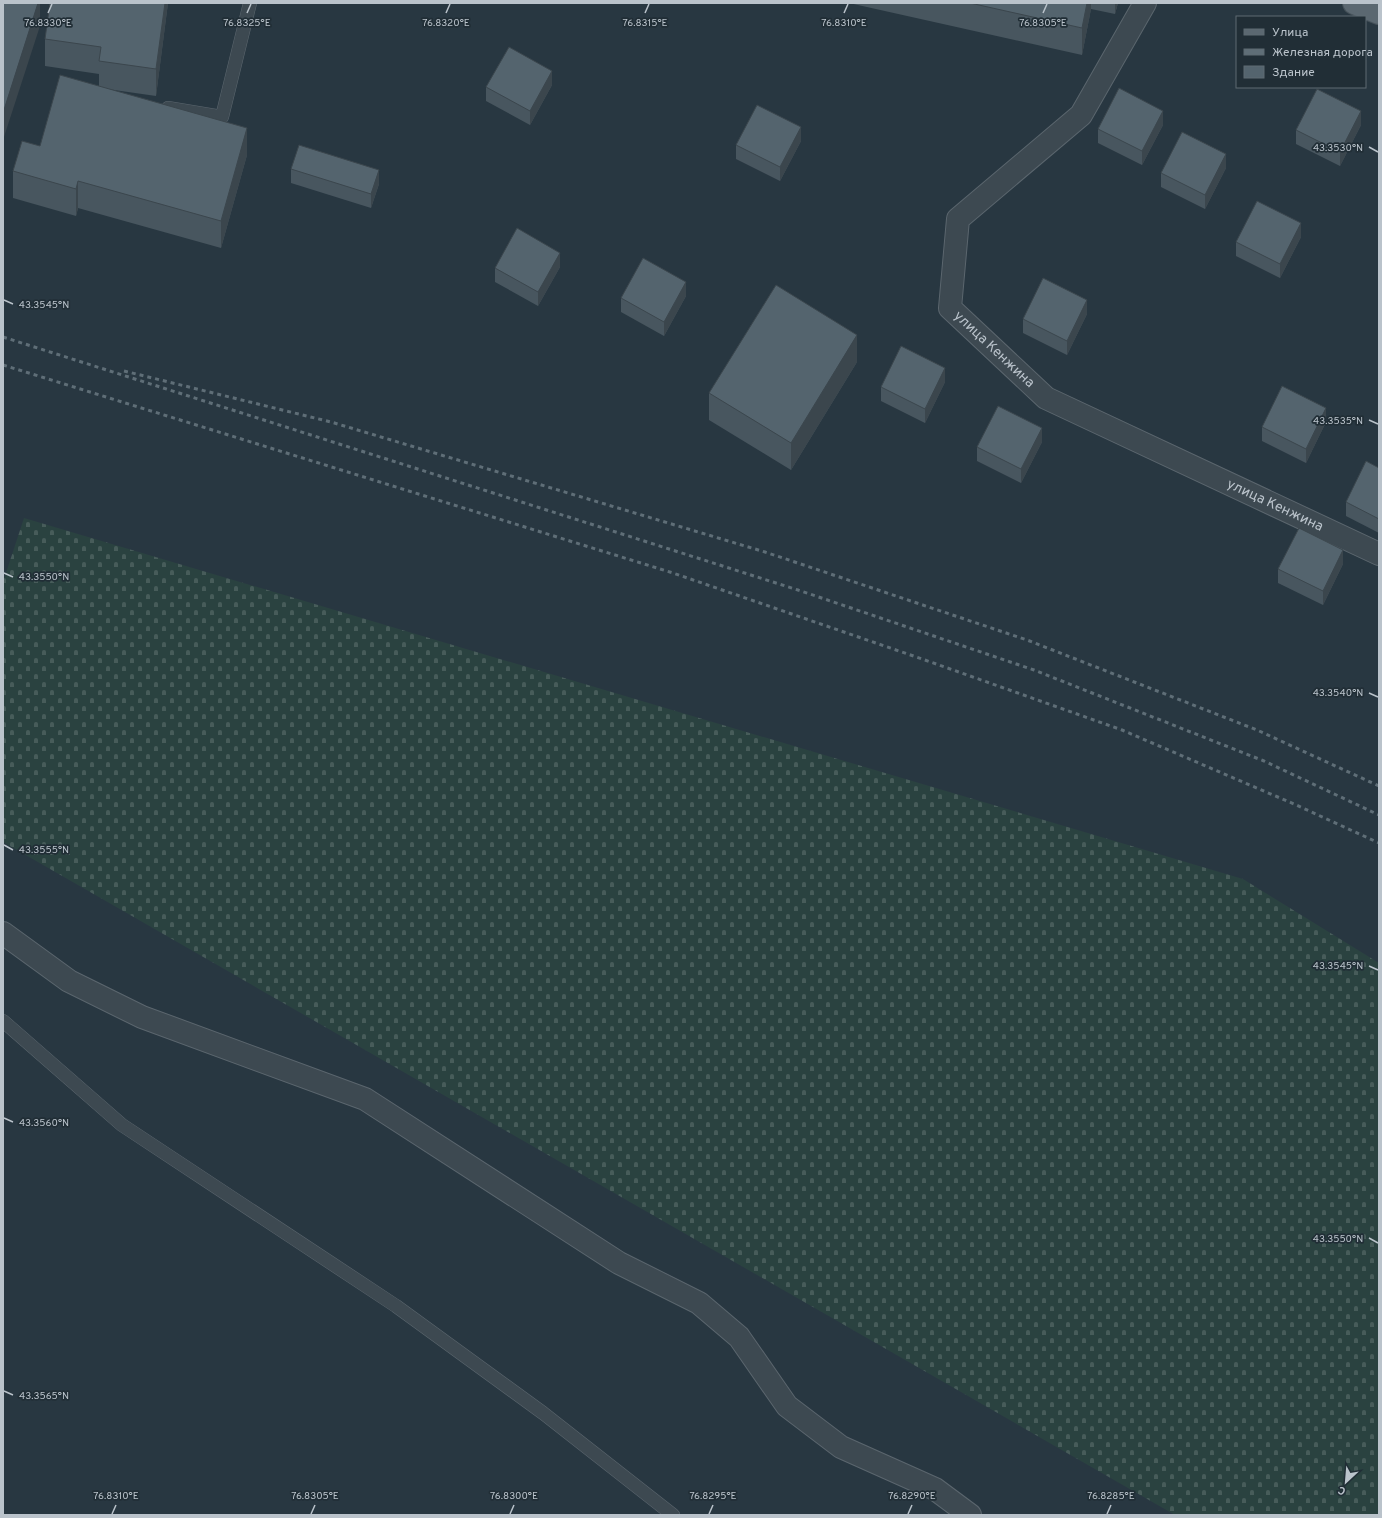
<svg xmlns="http://www.w3.org/2000/svg" width="1382" height="1518" font-family="Overpass,sans-serif">
  <style>
    .cemetery { fill: url(#cemetery-stones) }
    .lines { fill: none; stroke-linecap: round; stroke-linejoin: round }
    .lane-casing { stroke: #5b666e; stroke-width: 14 }
    .street-casing { stroke: #5b666e; stroke-width: 24 }
    .primary-casing { stroke: #46525a; stroke-width: 24 }
    .lane { stroke: #3d4951; stroke-width: 13 }
    .street { stroke: #3d4951; stroke-width: 22 }
    .primary { stroke: #5b6871; stroke-width: 22 }
    .rail { stroke: #5f6e77; stroke-width: 3; stroke-dasharray: 4 4; stroke-linecap: butt }
    .wall { fill: #48565f }
    .shaded-wall { fill: #3b464d }
    .building { fill: #54646e; stroke: #3b464d }
    .ticks { fill: none; stroke: #bac3cb; stroke-width: 1.5 }
    .labels { text-anchor: middle; dominant-baseline: central; stroke-width: 3.5; stroke-linejoin: round; paint-order: stroke }
    .street-label { font-size: 14px; fill: #bac3cb; stroke: #212e36 }
    .ticks-label { font-size: 10px; text-anchor: middle; fill: #bac3cb; stroke: #212e36; stroke-width: 3.5; stroke-linejoin: round; paint-order: stroke }
  </style>
  <defs>
    <pattern id="cemetery-stones" width="16" height="16" patternUnits="userSpaceOnUse"><rect width="16" height="16" fill="#2a4240"/><path d="M2 7V4a2 2 0 0 1 4 0v3zM10 15v-3a2 2 0 0 1 4 0v3z" fill="#475c5a"/></pattern>
  </defs>
  <rect width="100%" height="100%" fill="#283741"/>
  <!-- cemetery -->
  <polygon class="cemetery" points="24,518 1243,879 1379,963 1379,1515 1175,1515 3,842 3,582"/>
  <g class="lines">
    <defs>
      <g id="lane">
        <polyline points="168,108 222,117 250,3"/>
        <polyline points="3,1021 122,1125 396,1306 543,1413 673,1515"/>
      </g>
      <g id="street">
        <path id="s1" d="M1145 3 1081 115 958 219 950 308 1046 398 1379 554"/>
        <polyline points="3,933 69,981 142,1017 365,1099 619,1263 699,1303 739,1337 787,1406 841,1447 935,1489 970,1515"/>
      </g>
      <polyline id="primary" points="1354,3 1379,13"/>
    </defs>
    <!-- lane casing -->
    <use href="#lane" class="lane-casing"/>
    <!-- street casing -->
    <use href="#street" class="street-casing"/>
    <!-- primary casing -->
    <use href="#primary" class="primary-casing"/>
    <!-- lane -->
    <use href="#lane" class="lane"/>
    <!-- street -->
    <use href="#street" class="street"/>
    <!-- primary -->
    <use href="#primary" class="primary"/>
    <!-- rail -->
    <g class="rail">
      <polyline points="3,337 798,590 1034,670 1264,761 1379,815"/>
      <polyline points="3,365 673,573 925,660 1122,730 1294,804 1379,843"/>
      <polyline points="124,371 331,422 765,552 1027,640 1257,730 1379,786"/>
    </g>
  </g>
  <!-- wall -->
  <g class="wall">
    <polygon points="168,3 156,96 107,89 247,155 221,248 78,208 76,216 13,198 13,171 40,146 99,87 99,74 45,66 45,39"/>
    <polygon points="849,3 1118,3 1115,14 1091,9 1082,55"/>
    <polygon points="552,85 530,125 486,101 486,87"/>
    <polygon points="1163,125 1142,165 1098,143 1098,129"/>
    <polygon points="1361,125 1340,166 1296,144 1296,130"/>
    <polygon points="801,141 780,181 736,159 736,145"/>
    <polygon points="1226,168 1205,209 1161,187 1161,173"/>
    <polygon points="291,169 379,184 371,208 291,183"/>
    <polygon points="1301,237 1280,278 1236,256 1236,242"/>
    <polygon points="560,267 538,306 495,282 495,268"/>
    <polygon points="686,296 664,336 621,312 621,298"/>
    <polygon points="1087,314 1067,355 1023,333 1023,319"/>
    <polygon points="857,362 791,470 709,420 709,393"/>
    <polygon points="945,382 925,423 881,401 881,387"/>
    <polygon points="1326,422 1306,463 1262,441 1262,427"/>
    <polygon points="1042,442 1021,483 977,461 977,447"/>
    <polygon points="1379,468 1379,533 1346,516 1346,502"/>
    <polygon points="1343,564 1323,605 1278,583 1278,569"/>
  </g>
  <!-- shaded-wall -->
  <g class="shaded-wall">
    <polygon points="38,3 40,3 40,26 3,140 3,113"/>
    <polygon points="165,3 168,3 156,96 156,69"/>
    <polygon points="1087,3 1091,3 1091,9 1082,55 1082,28"/>
    <polygon points="1115,3 1118,3 1115,14"/>
    <polygon points="552,71 552,85 530,125 530,111"/>
    <polygon points="1163,111 1163,125 1142,165 1142,151"/>
    <polygon points="1361,111 1361,125 1340,166 1340,152"/>
    <polygon points="801,127 801,141 780,181 780,167"/>
    <polygon points="247,128 247,155 221,248 221,221"/>
    <polygon points="1226,154 1226,168 1205,209 1205,195"/>
    <polygon points="379,170 379,184 371,208 371,194"/>
    <polygon points="78,181 78,208 76,216 76,189"/>
    <polygon points="1301,223 1301,237 1280,278 1280,264"/>
    <polygon points="560,253 560,267 538,306 538,292"/>
    <polygon points="686,282 686,296 664,336 664,322"/>
    <polygon points="1087,300 1087,314 1067,355 1067,341"/>
    <polygon points="857,335 857,362 791,470 791,443"/>
    <polygon points="945,368 945,382 925,423 925,409"/>
    <polygon points="1326,408 1326,422 1306,463 1306,449"/>
    <polygon points="1042,428 1042,442 1021,483 1021,469"/>
    <polygon points="1343,550 1343,564 1323,605 1323,591"/>
  </g>
  <!-- building -->
  <g class="building">
    <polygon points="3,3 38,3 3,113"/>
    <polygon points="50,3 165,3 156,69 99,61 101,47 45,39"/>
    <polygon points="970,3 1087,3 1082,28"/>
    <polygon points="509,47 552,71 530,111 486,87"/>
    <polygon points="60,75 247,128 221,221 78,181 76,189 13,171 22,141 40,146"/>
    <polygon points="1119,88 1163,111 1142,151 1098,129"/>
    <polygon points="1317,89 1361,111 1340,152 1296,130"/>
    <polygon points="757,105 801,127 780,167 736,145"/>
    <polygon points="1182,132 1226,154 1205,195 1161,173"/>
    <polygon points="299,145 379,170 371,194 291,169"/>
    <polygon points="1257,201 1301,223 1280,264 1236,242"/>
    <polygon points="517,228 560,253 538,292 495,268"/>
    <polygon points="643,258 686,282 664,322 621,298"/>
    <polygon points="1043,278 1087,300 1067,341 1023,319"/>
    <polygon points="776,285 857,335 791,443 709,393"/>
    <polygon points="901,346 945,368 925,409 881,387"/>
    <polygon points="1282,386 1326,408 1306,449 1262,427"/>
    <polygon points="998,406 1042,428 1021,469 977,447"/>
    <polygon points="1366,461 1379,468 1379,519 1346,502"/>
    <polygon points="1299,528 1343,550 1323,591 1278,569"/>
  </g>
  <!-- ticks -->
  <path class="ticks" d="M48 13 52 4M247 13 251 4M446 13 450 4M645 13 649 4M844 13 848 4M1043 13 1047 4M1369 147 1378 152M4 300 13 304M1369 420 1378 424M4 573 13 577M1369 693 1378 697M4 845 13 850M1369 966 1378 970M4 1118 13 1122M1369 1238 1378 1243M4 1391 13 1395M112 1514 116 1505M311 1514 315 1505M510 1514 514 1505M709 1514 713 1505M908 1514 912 1505M1107 1514 1111 1505"/>
  <g class="labels">
    <!-- street labels -->
    <g class="street-label">
      <text stroke="none"><textPath href="#s1" startOffset="440">улица Кенжина</textPath></text>
      <text stroke="none"><textPath href="#s1" startOffset="764">улица Кенжина</textPath></text>
    </g>
  </g>
  <g class="ticks-label">
    <text x="48" y="26">76.8330°E</text>
    <text x="247" y="26">76.8325°E</text>
    <text x="446" y="26">76.8320°E</text>
    <text x="645" y="26">76.8315°E</text>
    <text x="844" y="26">76.8310°E</text>
    <text x="1043" y="26">76.8305°E</text>
    <text x="1338" y="151">43.3530°N</text>
    <text x="44" y="308">43.3545°N</text>
    <text x="1338" y="424">43.3535°N</text>
    <text x="44" y="580">43.3550°N</text>
    <text x="1338" y="696">43.3540°N</text>
    <text x="44" y="853">43.3555°N</text>
    <text x="1338" y="969">43.3545°N</text>
    <text x="44" y="1126">43.3560°N</text>
    <text x="1338" y="1242">43.3550°N</text>
    <text x="44" y="1399">43.3565°N</text>
    <text x="116" y="1499">76.8310°E</text>
    <text x="315" y="1499">76.8305°E</text>
    <text x="514" y="1499">76.8300°E</text>
    <text x="713" y="1499">76.8295°E</text>
    <text x="912" y="1499">76.8290°E</text>
    <text x="1111" y="1499">76.8285°E</text>
  </g>
  <!-- border -->
  <rect width="1382" height="1518" fill="none" stroke="#bac3cb" stroke-width="8"/>
  <!-- legend -->
  <rect x="1236" y="16" width="130" height="72" fill="#212e36" stroke="#5e6a72"/>
  <rect x="1244" y="29" width="20" height="6" fill="#5b6871" stroke="#5e6a72"/>
  <text x="1272" y="36" font-size="12" fill="#bac3cb">Улица</text>
  <rect x="1244" y="49" width="20" height="6" fill="#5f6e77" stroke="#5e6a72"/>
  <text x="1272" y="56" font-size="12" fill="#bac3cb">Железная дорога</text>
  <rect x="1244" y="66" width="20" height="12" fill="#54646e" stroke="#5e6a72"/>
  <text x="1272" y="76" font-size="12" fill="#bac3cb">Здание</text>
  <!-- north arrow -->
  <g transform="translate(1346 1482) rotate(206)" stroke="#212e36" stroke-width="3" paint-order="stroke">
  <path d="M0-3L7 15L0 10L-7 15Z" fill="#bac3cb"/>
  <text y="-6" font-size="11" font-weight="bold" text-anchor="middle" fill="#bac3cb">С</text>
  </g>
</svg>
